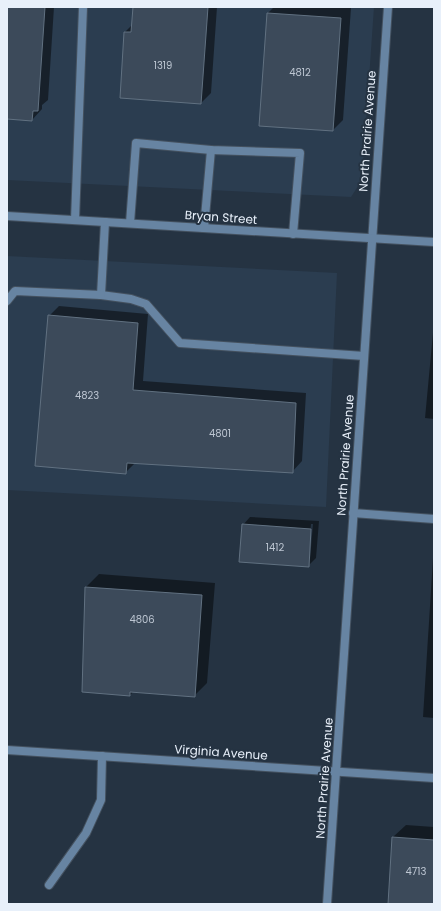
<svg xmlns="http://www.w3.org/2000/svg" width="441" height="911" font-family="Poppins,sans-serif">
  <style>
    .built { fill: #2b3d50 }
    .shadow { fill: #0007; fill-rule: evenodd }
    .building { fill: #3c4a5a; stroke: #617181 }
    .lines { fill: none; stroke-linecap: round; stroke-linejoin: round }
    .service-casing { stroke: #44515f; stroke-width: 10 }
    .minor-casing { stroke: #44515f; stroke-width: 10 }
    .tertiary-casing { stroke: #44515f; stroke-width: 10 }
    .service { stroke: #6784a2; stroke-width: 8 }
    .minor { stroke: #6784a2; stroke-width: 8 }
    .tertiary { stroke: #6784a2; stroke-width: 8 }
    .labels { text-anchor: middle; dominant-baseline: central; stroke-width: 4; stroke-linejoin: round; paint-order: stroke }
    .number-label { font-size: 10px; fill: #bdc6d2 }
    .street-label { font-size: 12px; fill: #e8f0fa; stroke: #253342 }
  </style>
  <rect width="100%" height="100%" fill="#253342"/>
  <!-- built -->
  <g class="built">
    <polygon points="7,7 374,7 362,180 351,197 7,180"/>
    <polygon points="7,256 337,273 326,507 7,490"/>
  </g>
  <!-- shadow -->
  <g class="shadow">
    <polygon points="7,7 54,7 48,100 42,105 42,109 32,120 7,118"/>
    <polygon points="134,7 217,7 211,93 201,103 121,97 125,32 133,24"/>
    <polygon points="274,7 351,8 343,120 333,130 268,13"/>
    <polygon points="59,306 148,314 143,381 306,393 302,461 292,472 136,462 125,473 49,316"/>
    <polygon points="434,322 434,419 425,418"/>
    <path d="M250 517 319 521 316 558 308 566 243 525ZM311 524H313L310 559H308Z"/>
    <polygon points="434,542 434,718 423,717"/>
    <polygon points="99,574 215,583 207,683 194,696 133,692 130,695 83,691 86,587"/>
    <polygon points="406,825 434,827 434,904 389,904 393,837"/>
  </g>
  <!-- building -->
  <g class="building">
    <polygon points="7,7 45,7 38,111 33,111 32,121 7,119"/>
    <polygon points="133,7 208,7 201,104 120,98 124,32 131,32"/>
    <polygon points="267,13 341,18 333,131 259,126"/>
    <polygon points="48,315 138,323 133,390 296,403 293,473 127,463 126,474 35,466"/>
    <polygon points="242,524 311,529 309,567 239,562"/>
    <polygon points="85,587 202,595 195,697 130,692 130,696 82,692"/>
    <polygon points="392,837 434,840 434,904 388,904"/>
  </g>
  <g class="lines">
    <defs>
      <g id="service">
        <polyline points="75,220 83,7"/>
        <polyline points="105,222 101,295 131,299 146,304 180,343 364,356"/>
        <polyline points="130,223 136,143 211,150 300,153 293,234"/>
        <polyline points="204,228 211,150"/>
        <polyline points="7,301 15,291 101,295"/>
        <polyline points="353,513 434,519"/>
        <polyline points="49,885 86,833 101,800 102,756"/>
      </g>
      <g id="minor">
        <polyline points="7,750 434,778"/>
        <polyline points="327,904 388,7"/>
      </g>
      <polyline id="tertiary" points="7,216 434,242"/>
    </defs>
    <!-- service casing -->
    <use href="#service" class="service-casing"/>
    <!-- minor casing -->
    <use href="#minor" class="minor-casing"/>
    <!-- tertiary casing -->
    <use href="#tertiary" class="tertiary-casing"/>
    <!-- service -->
    <use href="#service" class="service"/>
    <!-- minor -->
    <use href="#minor" class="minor"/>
    <!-- tertiary -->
    <use href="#tertiary" class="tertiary"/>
  </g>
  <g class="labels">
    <!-- number labels -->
    <g class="number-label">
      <text x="163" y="65">1319</text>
      <text x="300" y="72">4812</text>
      <text x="87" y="395">4823</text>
      <text x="220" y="433">4801</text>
      <text x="275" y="547">1412</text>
      <text x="142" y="619">4806</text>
      <text x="416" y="871">4713</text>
    </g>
    <!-- street labels -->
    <g class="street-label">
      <text transform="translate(367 131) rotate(-86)">North Prairie Avenue</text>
      <text transform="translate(221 217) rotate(4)">Bryan Street</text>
      <text transform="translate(345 455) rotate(-86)">North Prairie Avenue</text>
      <text transform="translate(221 752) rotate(4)">Virginia Avenue</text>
      <text transform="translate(324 778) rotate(-86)">North Prairie Avenue</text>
    </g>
  </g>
  <!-- border -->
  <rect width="441" height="911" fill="none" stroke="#e8f0fa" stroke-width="16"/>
</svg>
